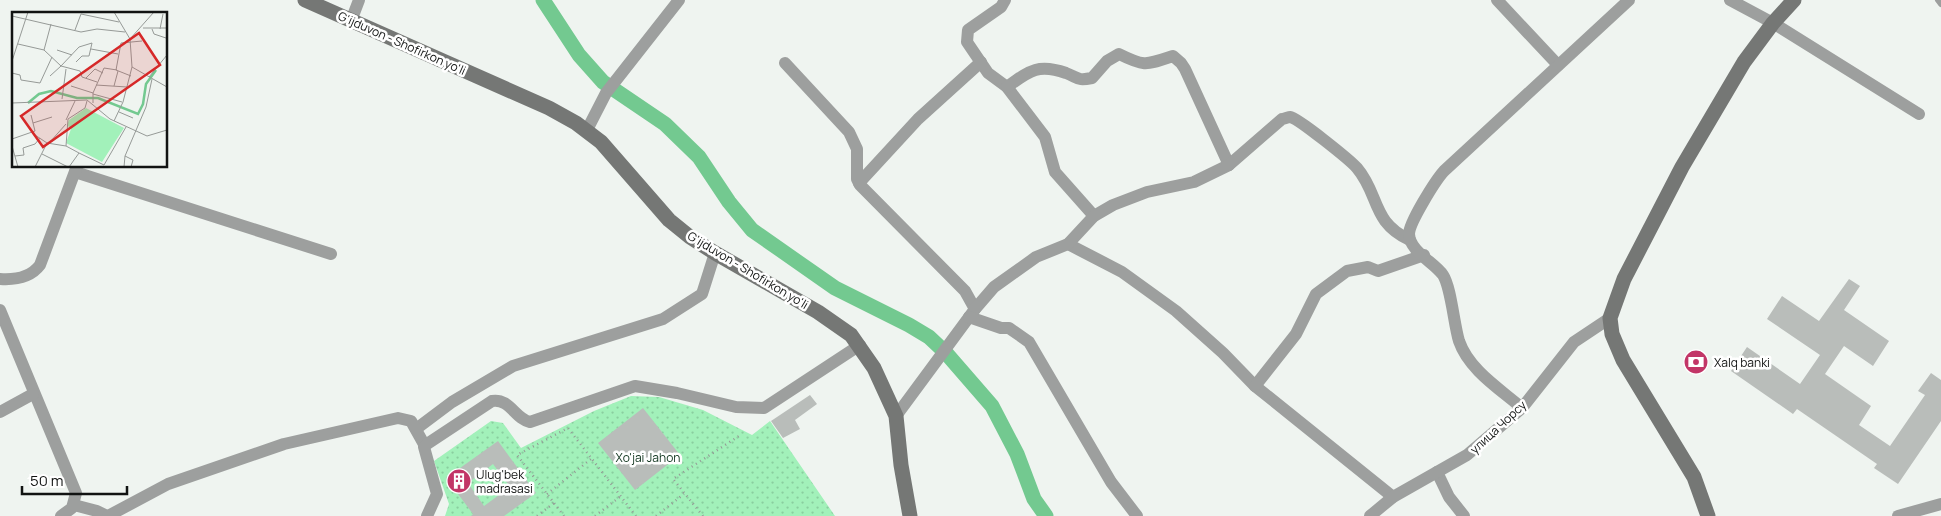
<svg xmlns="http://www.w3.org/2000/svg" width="1941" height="516" font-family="Manrope,sans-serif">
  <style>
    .park { fill: url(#park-dots) }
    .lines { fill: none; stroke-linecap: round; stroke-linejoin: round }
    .canal { stroke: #73c990; stroke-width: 15 }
    .building { fill: #b9bdba; fill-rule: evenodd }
    .path { stroke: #949895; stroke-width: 2.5; stroke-dasharray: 1 4; stroke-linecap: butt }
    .lane { stroke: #9d9f9e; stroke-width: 6 }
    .street { stroke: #9d9f9e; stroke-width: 12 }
    .secondary { stroke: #757775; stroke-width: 15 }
    .labels { text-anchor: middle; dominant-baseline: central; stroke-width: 5; stroke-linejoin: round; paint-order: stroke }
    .street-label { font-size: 12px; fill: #111312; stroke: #fff }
    .poi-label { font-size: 12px; fill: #111312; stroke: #fff; text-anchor: start }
    .park-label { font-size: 12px; fill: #10351e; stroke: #fff }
    .inset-river { fill: none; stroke: #73c990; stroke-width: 2.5 }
    .inset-road { fill: none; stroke: #969a97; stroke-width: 1 }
    .view { fill: #d62828; fill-opacity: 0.15; stroke: #d62828; stroke-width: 2.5 }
    .inset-edge { fill: none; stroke: #111312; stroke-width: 2.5 }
  </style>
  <defs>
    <pattern id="park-dots" width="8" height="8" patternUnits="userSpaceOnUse" patternTransform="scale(1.25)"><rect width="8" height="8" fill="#a2f1ba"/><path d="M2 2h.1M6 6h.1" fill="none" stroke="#8ace9f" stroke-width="1.8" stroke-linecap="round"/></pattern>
  </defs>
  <rect width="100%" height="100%" fill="#eff4f0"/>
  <!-- park -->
  <polygon class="park" points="631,396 659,397 703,410 752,435 770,421 835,516 445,516 449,504 434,461 491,421 503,423 521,448 594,411"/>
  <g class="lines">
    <!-- canal -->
    <polyline class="canal" points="543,0 579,55 603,82 665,124 699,157 729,202 752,230 835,288 909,325 929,337 946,353 992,406 1017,454 1034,499 1046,516"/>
  </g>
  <!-- building -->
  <g class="building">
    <polygon points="1849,279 1860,286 1844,310 1889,341 1873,366 1844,346 1825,374 1871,406 1859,425 1890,446 1925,395 1918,391 1931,373 1941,380 1941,421 1898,484 1874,468 1877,464 1797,409 1793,414 1731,371 1747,347 1800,384 1820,355 1767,319 1782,296 1819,321"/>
    <polygon points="810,395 817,404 795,420 800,429 783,438 771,421"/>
    <polygon points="643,408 680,455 635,490 598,443"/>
    <path d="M498 441 536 493 504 516H471L473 514 446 478ZM493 464 510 487 484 506 468 483Z"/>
  </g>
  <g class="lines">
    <!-- path -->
    <g class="path">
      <polyline points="547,494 591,459"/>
      <polyline points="537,516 554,503"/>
      <polyline points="564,516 517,455 568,428 636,516"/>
      <polyline points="595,516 621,496"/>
      <polyline points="656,516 684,494"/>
      <polyline points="703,516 673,479 742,434"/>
    </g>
    <!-- lane -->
    <polyline class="lane" points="1938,0 1941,4"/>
    <!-- street -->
    <g class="street">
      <polyline points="1005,0 1001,7 968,30 967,42 988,73 1007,87 1045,137 1055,172 1094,216"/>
      <polyline points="1497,0 1558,65"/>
      <polyline points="1730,0 1773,23 1919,114"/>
      <polyline points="351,21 359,0"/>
      <polyline points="785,63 849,132 857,149 857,179 860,185 965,291 975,309 896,416"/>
      <path d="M1007 87C1029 71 1038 63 1066 73 1079 78 1077 81 1092 78L1107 61 1119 54C1145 67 1146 65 1173 56L1181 63 1185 69 1229 165"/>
      <polyline points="587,130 606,93 679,0"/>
      <polyline points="75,172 331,254"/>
      <polyline points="859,183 918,119 981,62"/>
      <polyline points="1068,244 1122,272 1176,311 1223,353 1255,386 1393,497"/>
      <path d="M0 279C15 280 31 277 40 265L77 166"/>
      <path d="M975 309 994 287 1036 257 1068 244 1094 216 1113 205 1147 192 1194 182 1229 165 1282 119C1283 119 1289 117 1290 117 1298 118 1350 160 1357 168 1380 195 1371 222 1410 240"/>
      <polyline points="0,310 76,493 72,508 61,516"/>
      <polyline points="969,317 1001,328 1009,328 1029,342 1111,482 1137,516"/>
      <polyline points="1255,386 1296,334 1316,294 1347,271 1368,267 1378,271 1424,255"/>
      <path d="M1522 408C1500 389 1469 370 1459 341 1454 325 1451 287 1443 275 1434 262 1410 252 1409 234 1409 223 1435 181 1444 171L1629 0"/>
      <polyline points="0,412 33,394"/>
      <polyline points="416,429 452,402 513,366 663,319 702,294 715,253"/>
      <polyline points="1437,472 1449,497 1464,516"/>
      <polyline points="74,505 97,511 107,516"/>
      <polyline points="108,516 168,484 284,444 398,418 411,421 425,446"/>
      <path d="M427 516 437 494 424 447 427 444 492 401C510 398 515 419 530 422L635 386 677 393 736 407 764 408 860 345"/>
      <polyline points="1370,516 1393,497 1467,455 1522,408 1574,342 1610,318"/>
      <polyline points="1898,516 1941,504"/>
    </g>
    <!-- secondary -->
    <g class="secondary">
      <polyline points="305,0 549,108 576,123 601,142 669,220 690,237 715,253 818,312 851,335 874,368 896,416 901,465 910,516"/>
      <polyline points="1708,516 1694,477 1623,360 1612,334 1610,318 1624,279 1682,167 1744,62 1773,23 1794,0"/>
    </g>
  </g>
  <!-- icons -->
  <defs>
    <symbol id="bank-disc" viewBox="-11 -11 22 22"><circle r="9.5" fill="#c23567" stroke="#fff"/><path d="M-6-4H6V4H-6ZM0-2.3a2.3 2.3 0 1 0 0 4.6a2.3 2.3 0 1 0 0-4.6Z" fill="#fff"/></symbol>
    <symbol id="building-disc" viewBox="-11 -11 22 22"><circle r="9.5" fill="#c23567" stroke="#fff"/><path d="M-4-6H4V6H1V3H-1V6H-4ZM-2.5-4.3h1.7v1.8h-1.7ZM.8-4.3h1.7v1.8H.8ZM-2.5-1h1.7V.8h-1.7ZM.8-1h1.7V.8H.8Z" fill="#fff"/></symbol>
  </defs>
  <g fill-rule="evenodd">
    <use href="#bank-disc" x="1682" y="348" width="28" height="28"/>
    <use href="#building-disc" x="445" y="467" width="28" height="28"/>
  </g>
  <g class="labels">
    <!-- street labels -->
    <g class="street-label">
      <text transform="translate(402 43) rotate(24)">G'ijduvon - Shofirkon yo'li</text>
      <text transform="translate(748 270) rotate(31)">G'ijduvon - Shofirkon yo'li</text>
      <text transform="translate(1498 427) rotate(-43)">улица Чорсу</text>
    </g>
    <!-- poi labels -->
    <g class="poi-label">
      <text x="1714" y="362">Xalq banki</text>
      <text x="476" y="474">Ulug'bek<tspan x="476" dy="14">madrasasi</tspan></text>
    </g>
    <!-- park labels -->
    <g class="park-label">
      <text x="648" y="457">Xo'jai Jahon</text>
    </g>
  </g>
  <!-- overview -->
  <g transform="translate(12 12)">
    <rect width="155" height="155" fill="#eff4f0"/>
    <path d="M74 96 112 116 90 150 54 131 59 117 55 113 57 108Z" fill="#a2f1ba"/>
    <path class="inset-river" d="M16 91 27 82 39 79 65 86H86L126 102 131 92 134 72 144 58"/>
    <path class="inset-road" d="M102 0 118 27 120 55 155 75M0 4 69 20 85 17 113 20M131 16H155M140 17 142 22 154 26M148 17 151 2M63 18 69 2 107 10M118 27 142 0M6 32 32 38 39 12M79 37 106 42M32 38 49 54 38 64M45 38 60 43M0 49 16 0M64 50 70 44H77L80 31 67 35 49 54 68 59 70 65 85 70M0 61 8 63 9 68 28 71 40 45M119 64 104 58 109 31 130 29M137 65 155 43M74 66 83 57 91 61M84 73 115 75M59 74 81 81V91M102 74 106 59M81 81 92 56 105 58M81 82 110 90M50 87 54 57M0 91 75 88 98 107 135 124 155 118M107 100 121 106M54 108 63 89M102 109 111 90 120 55M21 111 40 105M20 121 35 131 23 155M0 127 23 119 19 103M38 130 54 112M35 131 54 134 67 141M0 134 6 155M54 134 56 107 73 96 75 89M30 142 56 155M3 144 12 143 11 136 23 132 28 126M113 144 121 148 119 155M57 155 67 141 92 153 114 115M112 155 113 144 134 95 140 67"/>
    <path class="view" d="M127 21 148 53 31 135 9 104Z"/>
    <rect width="155" height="155" class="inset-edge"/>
  </g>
  <!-- scale -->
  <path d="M22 486v8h105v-8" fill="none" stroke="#111312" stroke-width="2.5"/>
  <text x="30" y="486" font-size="15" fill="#111312" stroke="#ffffff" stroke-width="4" paint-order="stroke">50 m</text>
</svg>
